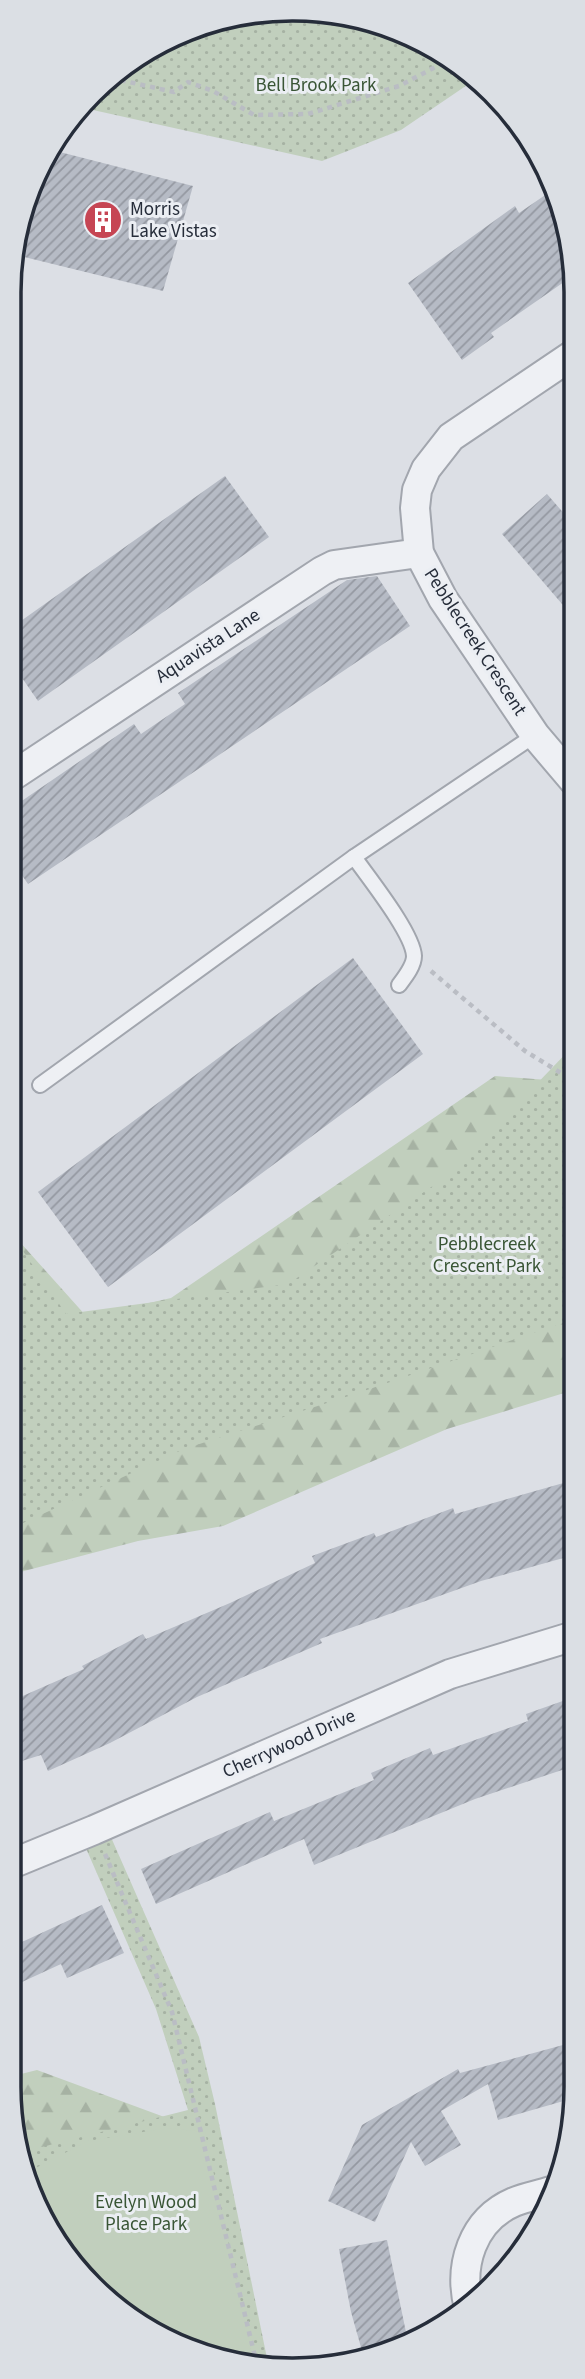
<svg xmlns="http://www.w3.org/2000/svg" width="585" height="2379" font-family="'Source Sans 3',sans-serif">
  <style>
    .forest { fill: url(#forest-firs) }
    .park { fill: url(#park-dots) }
    .garden { fill: #c1cfbd }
    .building { fill: url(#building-hatch) }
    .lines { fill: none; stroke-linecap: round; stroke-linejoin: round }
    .lane-casing { stroke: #a2a6ae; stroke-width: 18 }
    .street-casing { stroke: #a2a6ae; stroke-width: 32 }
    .path { stroke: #babdc4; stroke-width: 4.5; stroke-dasharray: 5 5; stroke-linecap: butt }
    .lane { stroke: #eef0f4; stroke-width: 14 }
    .street { stroke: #eef0f4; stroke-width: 28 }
    .labels { text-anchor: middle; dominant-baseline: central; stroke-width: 6; stroke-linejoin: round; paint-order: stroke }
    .park-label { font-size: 19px; fill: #395535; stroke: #ebeef3 }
    .poi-label { font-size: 19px; fill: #262d3a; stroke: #ebeef3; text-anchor: start }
    .street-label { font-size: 19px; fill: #262d3a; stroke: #ebeef3 }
    .rim { fill: none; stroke: #262d3a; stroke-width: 3.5 }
  </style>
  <defs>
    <pattern id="forest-firs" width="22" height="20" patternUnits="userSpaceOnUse" patternTransform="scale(1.75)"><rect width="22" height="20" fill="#c1cfbd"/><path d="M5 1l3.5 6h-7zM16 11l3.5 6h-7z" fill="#a6b2a3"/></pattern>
    <pattern id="park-dots" width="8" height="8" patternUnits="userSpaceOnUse" patternTransform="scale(1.75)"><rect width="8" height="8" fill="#c1cfbd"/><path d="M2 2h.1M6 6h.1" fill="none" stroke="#a6b2a3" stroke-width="1.8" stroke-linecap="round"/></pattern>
    <pattern id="building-hatch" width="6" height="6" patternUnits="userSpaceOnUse" patternTransform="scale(1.75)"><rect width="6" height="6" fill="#b6bbc5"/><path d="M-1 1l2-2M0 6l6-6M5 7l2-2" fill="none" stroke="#9498a1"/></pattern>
  </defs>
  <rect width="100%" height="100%" fill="#dcdfe5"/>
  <!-- forest -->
  <g class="forest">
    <polygon points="495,1076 574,1082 574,1390 447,1429 223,1526 138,1541 9,1575 10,1231 87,1317 171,1298"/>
    <polygon points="37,2070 205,2132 26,2173 9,2087 9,2077"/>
  </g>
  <!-- park -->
  <g class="park">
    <polygon points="330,11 418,38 476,79 401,130 322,161 84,108 120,67 219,18"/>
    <polygon points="574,1045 574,1319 358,1393 184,1449 10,1529 10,1232 66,1314 288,1284 449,1175"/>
    <polygon points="110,1835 199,2037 215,2104 269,2368 167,2341 79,2274 30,2195 22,2152 188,2110 156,2009 85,1846"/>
  </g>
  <!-- garden -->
  <polygon class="garden" points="167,2128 205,2132 254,2364 167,2341 79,2274 30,2195 26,2173 88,2141"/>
  <!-- building -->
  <g class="building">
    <polygon points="48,149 193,186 163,291 12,254"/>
    <polygon points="554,189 574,256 574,275 491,333 494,337 462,360 408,283 515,206 519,213"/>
    <polygon points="225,476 269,537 38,701 11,662 11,628"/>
    <polygon points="547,494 574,525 574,618 502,534"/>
    <polygon points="377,576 410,626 28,884 10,858 10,809 134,724 141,734 185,704 178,693 347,580"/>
    <polygon points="353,958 423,1054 108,1287 38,1192"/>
    <polygon points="574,1480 574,1555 481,1581 320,1639 322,1643 197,1697 110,1743 48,1771 41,1755 9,1765 9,1702 84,1669 82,1666 143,1634 146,1639 230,1603 315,1563 312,1556 374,1533 376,1537 453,1508 455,1514"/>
    <polygon points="574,1697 574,1766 475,1799 314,1865 304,1839 156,1904 141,1869 270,1812 274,1821 374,1780 371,1773 430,1748 433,1755 528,1721 526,1714"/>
    <polygon points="102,1905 124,1953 67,1978 61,1964 9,1988 9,1948"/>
    <polygon points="574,2042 574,2098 498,2120 488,2084 441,2111 461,2145 425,2166 411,2142 375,2222 328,2201 362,2125 458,2069 460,2073"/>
    <polygon points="387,2240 408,2342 383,2355 364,2358 351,2312 339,2249"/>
  </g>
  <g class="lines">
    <defs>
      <g id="lane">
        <path d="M354 857C368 877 413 933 414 956 414 966 405 977 399 985"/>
        <polyline points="40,1085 354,857 535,735"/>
      </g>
      <g id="street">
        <polyline points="11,777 322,571 334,565 419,553"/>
        <polyline points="574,781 535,735 443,599 419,553 415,508 417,490 426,469 451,437 574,354"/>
        <polyline points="9,1865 94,1830 450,1674 574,1636"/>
        <path d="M469 2308C458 2266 472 2220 514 2202 526 2197 539 2195 551 2191"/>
      </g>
    </defs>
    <!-- lane casing -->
    <use href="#lane" class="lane-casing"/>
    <!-- street casing -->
    <use href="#street" class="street-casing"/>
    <!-- path -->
    <g class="path">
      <polyline points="111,78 174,92 188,82 213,91 254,115 308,114 399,86 449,60"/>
      <polyline points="431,971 525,1051 574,1081"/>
      <polyline points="105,1854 172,2012 257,2365"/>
    </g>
    <!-- lane -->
    <use href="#lane" class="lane"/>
    <!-- street -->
    <use href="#street" class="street"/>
  </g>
  <!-- icons -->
  <defs>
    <symbol id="building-disc" viewBox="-11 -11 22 22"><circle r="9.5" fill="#c64553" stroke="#ebeef3"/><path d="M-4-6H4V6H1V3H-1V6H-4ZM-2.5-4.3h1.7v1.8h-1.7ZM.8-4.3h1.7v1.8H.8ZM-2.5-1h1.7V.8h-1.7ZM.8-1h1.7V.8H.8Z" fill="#fff"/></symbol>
  </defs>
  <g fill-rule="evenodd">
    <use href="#building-disc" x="81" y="198" width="44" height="44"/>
  </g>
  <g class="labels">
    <!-- park labels -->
    <g class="park-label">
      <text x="316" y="85">Bell Brook Park</text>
      <text x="487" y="1244">Pebblecreek<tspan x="487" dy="22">Crescent Park</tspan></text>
      <text x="146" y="2202">Evelyn Wood<tspan x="146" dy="22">Place Park</tspan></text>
    </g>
    <!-- poi labels -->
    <g class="poi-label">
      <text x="130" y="209">Morris<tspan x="130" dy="22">Lake Vistas</tspan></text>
    </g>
    <!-- street labels -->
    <g class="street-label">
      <text transform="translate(475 642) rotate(57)">Pebblecreek Crescent</text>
      <text transform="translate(208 646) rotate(-33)">Aquavista Lane</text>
      <text transform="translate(289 1744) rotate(-24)">Cherrywood Drive</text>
    </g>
  </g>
  <!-- crop -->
  <path d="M0 0H585V2379H0ZM292 21H293A271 271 0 0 1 564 292V2087A271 271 0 0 1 293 2358H292A271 271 0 0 1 21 2087V292A271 271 0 0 1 292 21Z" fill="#dbdfe4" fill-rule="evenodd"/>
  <path class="rim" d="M292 21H293A271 271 0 0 1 564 292V2087A271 271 0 0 1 293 2358H292A271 271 0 0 1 21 2087V292A271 271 0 0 1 292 21Z"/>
</svg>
